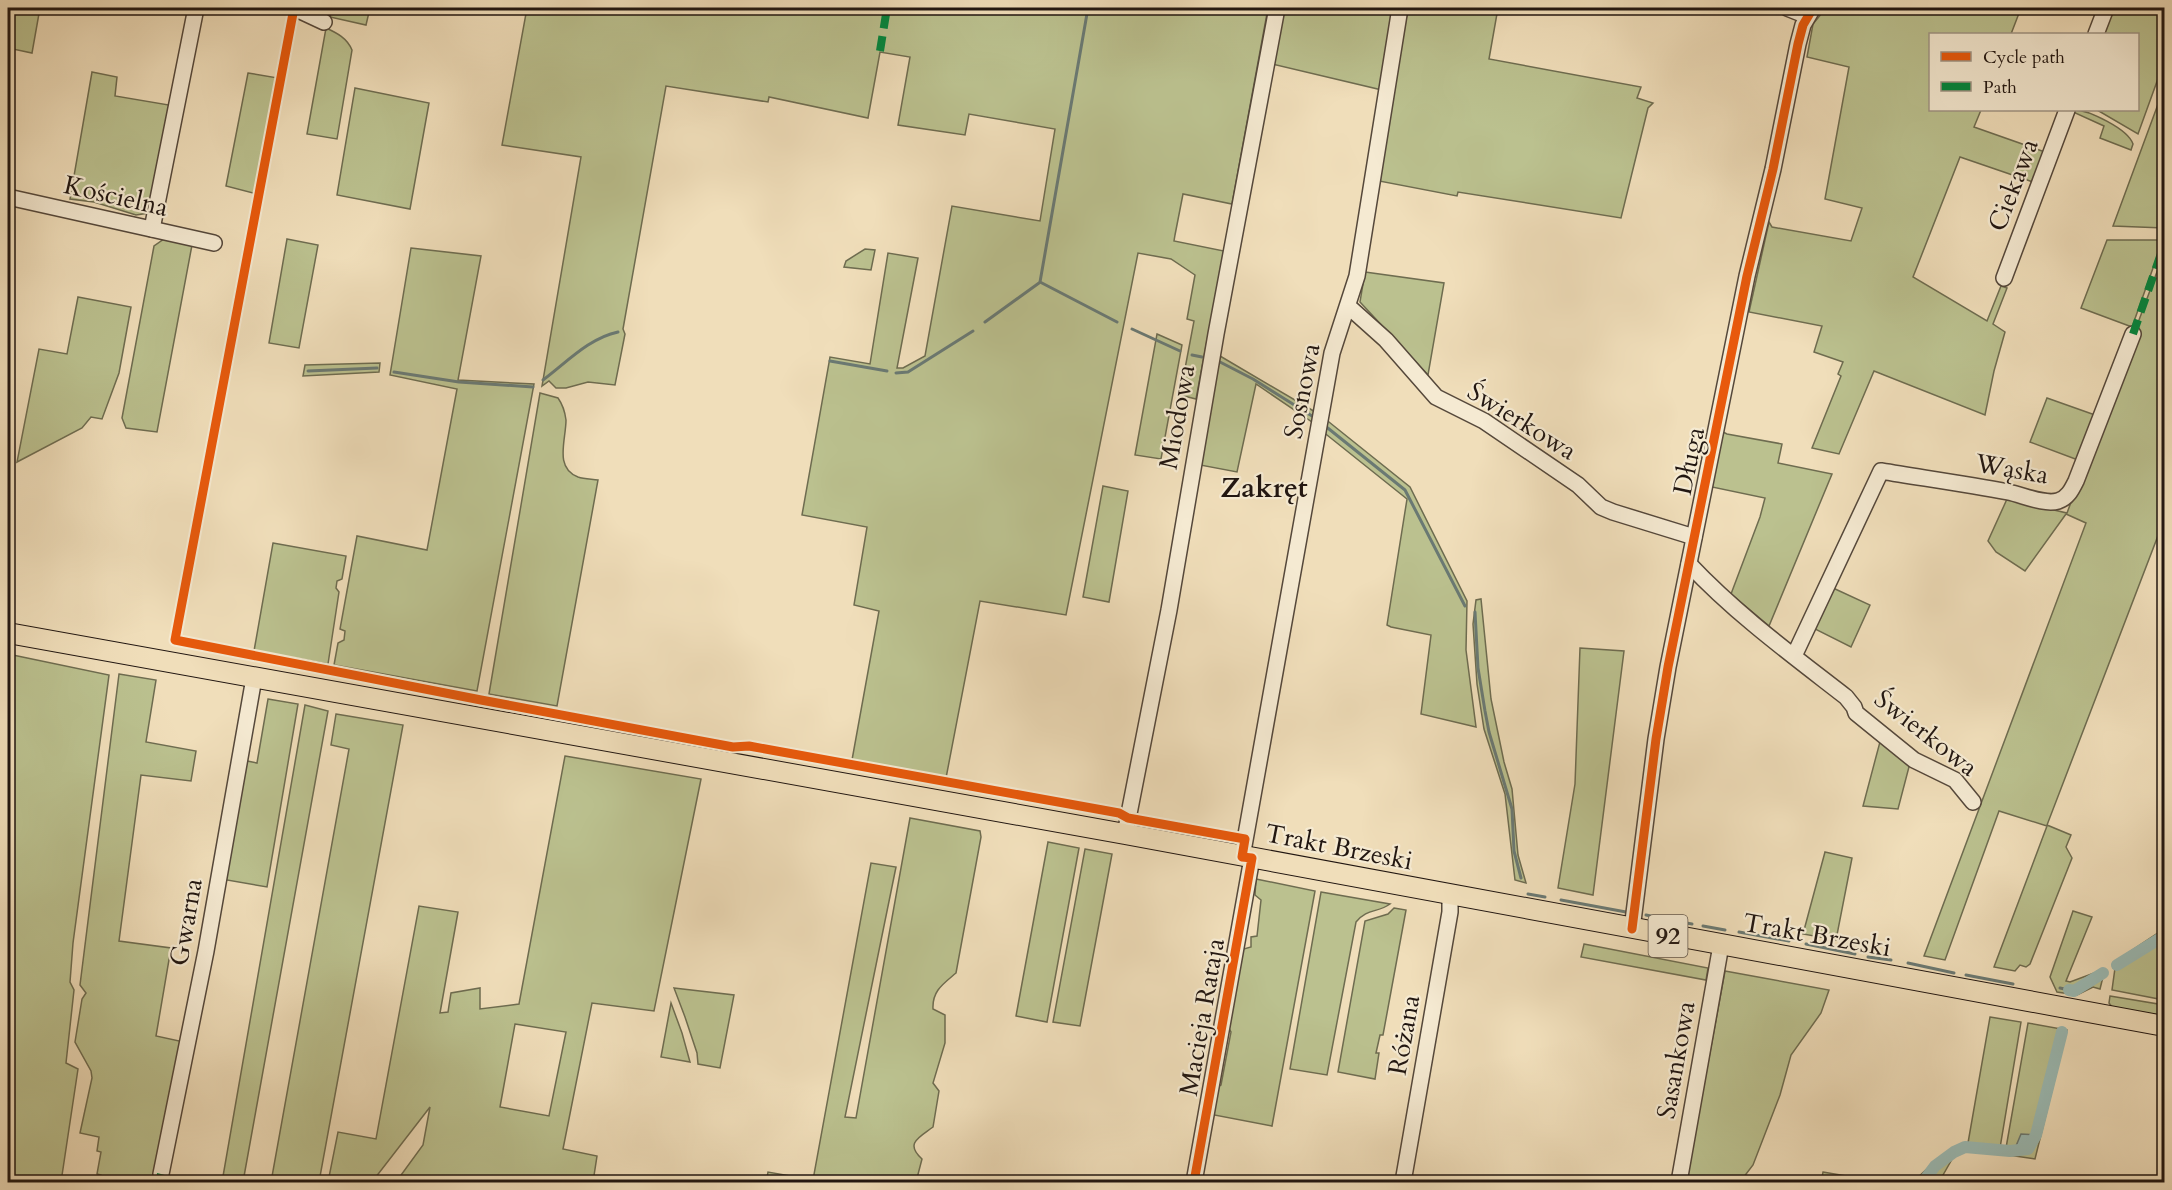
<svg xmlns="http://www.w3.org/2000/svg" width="2172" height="1190" font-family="Cardo,serif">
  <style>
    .green { fill: #bbc18f; stroke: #6e6c50; stroke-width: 1.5; fill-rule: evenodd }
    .water { fill: #9bbbb5; stroke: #6a7973; stroke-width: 1.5 }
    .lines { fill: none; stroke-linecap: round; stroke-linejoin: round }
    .stream { stroke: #6a7973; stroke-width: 3 }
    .canal { stroke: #9bbbb5; stroke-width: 12 }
    .minor-casing { stroke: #55483b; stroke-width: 18 }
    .major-casing { stroke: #211611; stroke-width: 22 }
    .minor { stroke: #f5ead2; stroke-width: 15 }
    .major { stroke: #f0deba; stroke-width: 20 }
    .quiet { stroke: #00873e; stroke-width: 8; stroke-dasharray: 15 8; stroke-linecap: butt }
    .cycleway-casing { stroke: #f5ead2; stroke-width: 13 }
    .cycleway { stroke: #e8590c; stroke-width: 9 }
    .labels { text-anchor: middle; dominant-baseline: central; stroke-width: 4.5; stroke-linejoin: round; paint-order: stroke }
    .shield { fill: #f5ead2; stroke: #61564b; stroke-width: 1.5 }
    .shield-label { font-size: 24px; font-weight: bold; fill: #211611 }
    .street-label { font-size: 26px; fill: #211611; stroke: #f5ead2 }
    .quarter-label { font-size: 28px; font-weight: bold; fill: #211611; stroke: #f5ead2 }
  </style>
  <rect width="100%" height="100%" fill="#f0deba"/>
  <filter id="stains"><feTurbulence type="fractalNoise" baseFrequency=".00333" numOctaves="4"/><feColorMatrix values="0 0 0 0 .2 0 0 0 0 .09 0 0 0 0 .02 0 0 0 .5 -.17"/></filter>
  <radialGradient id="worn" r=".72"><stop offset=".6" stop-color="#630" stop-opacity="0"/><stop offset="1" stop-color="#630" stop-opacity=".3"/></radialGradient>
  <!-- green -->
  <g class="green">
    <polygon points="8,8 40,8 32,53 8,48"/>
    <polygon points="332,8 370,8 366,25 330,17"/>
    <polygon points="527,8 1268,8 1232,204 1183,194 1175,235 1174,241 1224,251 1196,399 1180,395 1194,321 1187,319 1195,275 1171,259 1138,253 1066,615 980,601 946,778 852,760 879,611 854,605 867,527 802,515 830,357 870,364 888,253 918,258 897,368 903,368 925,356 952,206 1040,221 1055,129 969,114 965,135 898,125 910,57 880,52 868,118 769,97 768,102 666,86 623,329 625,334 615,385 588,382 566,388 556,388 549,381 542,386 581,157 502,145"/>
    <polygon points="1283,8 1395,8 1382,90 1272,64"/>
    <polygon points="1408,8 1498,8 1489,59 1641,87 1637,98 1653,103 1648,108 1621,218 1458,192 1457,196 1379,181"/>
    <polygon points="1826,8 2021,8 2011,34 1930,34 1930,110 1981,110 1974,127 2045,152 2033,182 1960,157 1913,277 1987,321 2001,286 2007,288 1993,324 2005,332 1994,371 1985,415 1874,371 1839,454 1812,448 1841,376 1838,374 1843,362 1814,352 1822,326 1749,312 1769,222 1772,227 1851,241 1862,208 1825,199 1849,67 1807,57 1813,24"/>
    <polygon points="2112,8 2164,8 2164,62 2138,134 2097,110 2138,110 2138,34 2102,34"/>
    <path d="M326 28C337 33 347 38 352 50L337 139 307 134Z"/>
    <polygon points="92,72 117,77 115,96 169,105 149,213 136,215 94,202 70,199"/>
    <polygon points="248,73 278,78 257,194 226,186"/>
    <polygon points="355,88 429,103 410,209 337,195"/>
    <polygon points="2164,88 2164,228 2113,226"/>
    <path d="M2074 110C2089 110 2128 129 2133 144L2131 150 2100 138 2104 126 2073 112Z"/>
    <polygon points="164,239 192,245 157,432 126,428 122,418 154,246"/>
    <polygon points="287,239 318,245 299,348 269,343"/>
    <polygon points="2107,240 2163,240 2132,327 2081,308"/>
    <polygon points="411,248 481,256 458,380 534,384 477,691 334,665 338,643 344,640 345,631 340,629 357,536 427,550 457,389 390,375"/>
    <polygon points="865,249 875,250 871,270 844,267 846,261"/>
    <polygon points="2164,253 2164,520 2047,825 2071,835 2066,847 2072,858 2030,964 2026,967 2020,965 2015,971 1994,967 2047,826 1999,811 1945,960 1924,956 2086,523 2066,514 2025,571 1996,552 1988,541 2007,499 2067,513"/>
    <polygon points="1365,272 1444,283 1428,375 1360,302"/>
    <polygon points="78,297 131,307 119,373 102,419 91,417 82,428 17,462 39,349 67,354"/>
    <polygon points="1157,334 1182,345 1161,459 1135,455"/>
    <polygon points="1220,356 1317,413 1315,424 1256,384 1237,472 1200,465"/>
    <polygon points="380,363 379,372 303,376 305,365"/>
    <path d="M540 393 558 398C563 405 565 412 566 420 566 440 554 468 578 477 584 479 591 479 598 480L557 706 489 694Z"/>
    <polygon points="2047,398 2095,415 2078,460 2030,442"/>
    <polygon points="1324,418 1410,487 1467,601 1466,650 1476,727 1421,714 1431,635 1391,627 1387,625 1407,499 1322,431"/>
    <polygon points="1723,432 1727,434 1782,444 1778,463 1832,474 1769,626 1731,594 1760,517 1765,498 1712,487"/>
    <polygon points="1103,486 1128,491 1109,602 1083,597"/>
    <polygon points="273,543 346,556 342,579 337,581 336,588 339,592 328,664 254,651"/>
    <polygon points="1833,588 1870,605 1851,647 1815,629"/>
    <polygon points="1481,599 1491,699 1504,762 1512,789 1518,855 1526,883 1515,880 1505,794 1484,729 1477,684 1473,624 1476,600"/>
    <polygon points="1580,648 1624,651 1593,895 1558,888 1575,784"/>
    <polygon points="8,654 109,675 73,943 70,982 74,990 66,1063 78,1069 61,1182 8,1182"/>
    <polygon points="119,674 156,680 146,742 196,751 191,781 141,775 119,941 171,948 156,1036 184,1042 157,1182 100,1182 101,1175 97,1174 101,1152 97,1151 99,1137 80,1133 92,1078 91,1071 75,1042 82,999 86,993 80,985"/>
    <polygon points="268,699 298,704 267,887 221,879 242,760 257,763"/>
    <polygon points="305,705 328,711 243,1182 222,1182"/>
    <polygon points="336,714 403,725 319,1182 271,1182 349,749 331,745"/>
    <polygon points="1881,738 1910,763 1898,809 1863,806"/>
    <path d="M565 756 701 779 654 1011 592 1003 563 1149 597 1156 593 1182H396L423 1145 430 1107 372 1182H328L338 1132 376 1139 419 906 458 912 440 1013 448 1012 451 993 480 988V1009L519 1004ZM515 1024 566 1032 549 1116 500 1107Z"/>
    <path d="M910 818 980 831 981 837 956 973C943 984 932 991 933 1009L945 1015V1043L933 1083 939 1091 933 1127C920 1137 904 1143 922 1159L916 1182H766L768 1172 813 1180 871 863 896 867 845 1117 856 1118Z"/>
    <polygon points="1048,842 1079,848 1047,1022 1016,1016"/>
    <polygon points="1085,849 1112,854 1080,1026 1053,1022"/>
    <polygon points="1825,852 1852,858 1836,940 1803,934"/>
    <polygon points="1256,879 1315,891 1272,1126 1209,1114 1214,1089 1221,1085 1231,1032 1227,1025 1240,950 1251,947 1251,937 1257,936 1261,900 1255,895"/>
    <path d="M1321 892 1390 904C1378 913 1367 908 1356 922L1327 1075 1290 1069Z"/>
    <polygon points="1394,908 1406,910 1383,1035 1380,1035 1376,1053 1379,1053 1375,1079 1338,1072 1365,921 1388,914"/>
    <polygon points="2073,911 2092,917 2066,981 2070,982 2105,969 2100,989 2093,987 2077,995 2057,992 2050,977"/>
    <polygon points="2164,929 2164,1000 2112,990 2116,961"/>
    <polygon points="1584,944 1708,968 1706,980 1581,957"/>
    <polygon points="1725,971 1829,990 1821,1013 1791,1055 1780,1095 1753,1165 1740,1182 1686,1182"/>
    <polygon points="674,988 734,995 720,1068 698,1064 697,1053 685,1017"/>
    <polygon points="2110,996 2164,1005 2164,1016 2112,1007 2109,1003"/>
    <polygon points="671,1003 682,1033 690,1062 661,1057"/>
    <polygon points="1990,1017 2021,1022 2000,1148 2006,1148 2028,1023 2067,1030 2035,1159 1966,1149 1955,1154 1939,1182 1913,1182 1931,1165 1963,1143 1968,1143"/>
    <polygon points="1823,1172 1881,1182 1821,1182"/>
  </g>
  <!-- water -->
  <polygon class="water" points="2021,1134 2036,1135 2035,1146 2023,1150 2016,1146"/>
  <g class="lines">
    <!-- stream -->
    <g class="stream">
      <polyline points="1088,8 1040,282 1117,322"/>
      <polyline points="985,322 1039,283"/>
      <polyline points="1132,329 1180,351"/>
      <polyline points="1192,355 1202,357"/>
      <polyline points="830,361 887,371"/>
      <polyline points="1220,362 1253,379 1312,416"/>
      <polyline points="308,371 377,368"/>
      <polyline points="394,372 459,382 533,387"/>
      <polyline points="896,373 908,372 973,331"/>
      <path d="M543 380C566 363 589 338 618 332"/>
      <polyline points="1324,425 1405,490 1465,606"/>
      <polyline points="1475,612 1478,668 1485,711 1489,732 1512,809 1514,851 1521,878"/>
      <polyline points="1528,894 1545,897"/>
      <polyline points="1561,900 1626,912"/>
      <polyline points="1646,915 1666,919"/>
      <polyline points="1675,921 1692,924"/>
      <polyline points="1703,926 1725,930"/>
      <polyline points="1739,932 1789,941"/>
      <polyline points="1806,944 1855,954"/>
      <polyline points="1868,957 1891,960"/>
      <polyline points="1908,963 1954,973"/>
      <polyline points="1966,975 2013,984"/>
      <polyline points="2060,988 2069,990"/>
    </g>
    <!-- canal -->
    <g class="canal">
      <polyline points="2117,965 2164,936"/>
      <polyline points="2069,990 2074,991 2103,973"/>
      <polyline points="1923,1182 1935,1166 1954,1152 1965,1147 2010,1151 2028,1149 2036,1135 2062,1032"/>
    </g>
    <defs>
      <g id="minor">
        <polyline points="294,8 324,22"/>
        <polyline points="1787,8 1807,16"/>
        <polyline points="2096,34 2106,8"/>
        <polyline points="8,197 214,243"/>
        <polyline points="152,229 196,8"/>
        <polyline points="2004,278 2067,110"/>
        <polyline points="1348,306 1386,340 1436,397 1484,421 1578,485 1601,507 1613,512 1694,537"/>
        <path d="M1689 564C1736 614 1792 655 1846 697L1854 707 1856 713 1914 760 1955 780 1973 802"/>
        <path d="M1794 656 1881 471C1923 478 1966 484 2008 492 2023 495 2044 505 2058 501 2068 498 2072 489 2076 481L2133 334"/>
        <polyline points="1125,834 1169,610 1216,334 1277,8"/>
        <polyline points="1242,857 1332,353 1357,276 1400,8"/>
        <polyline points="1632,929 1656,739 1668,667 1747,276 1773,169 1798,44 1803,25 1813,8"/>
        <polyline points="161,1174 206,951 254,678"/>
        <polyline points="1194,1182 1252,858"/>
        <polyline points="1403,1182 1450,912 1450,896"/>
        <polyline points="1679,1182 1721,945"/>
      </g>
      <polyline id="major" points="8,633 1125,834 2164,1026"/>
    </defs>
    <!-- minor casing -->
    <use href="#minor" class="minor-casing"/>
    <!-- major casing -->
    <use href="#major" class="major-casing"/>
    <!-- minor -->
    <use href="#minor" class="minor"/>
    <!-- major -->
    <use href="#major" class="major"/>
    <!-- quiet -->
    <g class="quiet">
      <polyline points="880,51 887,8"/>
      <polyline points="2133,334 2164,245"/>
      <polyline points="159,1182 161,1174"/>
    </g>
    <defs>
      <g id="cycleway">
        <polyline points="294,8 175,640 481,700 733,747 749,746 1119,813 1128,818 1245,839 1242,857 1252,858 1194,1182"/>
        <polyline points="1632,929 1656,739 1668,667 1747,276 1773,169 1798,44 1803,25 1813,8"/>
      </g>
    </defs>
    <!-- cycleway casing -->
    <use href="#cycleway" class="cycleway-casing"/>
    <!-- cycleway -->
    <use href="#cycleway" class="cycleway"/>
  </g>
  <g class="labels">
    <!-- shield labels -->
    <rect class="shield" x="1648.5" y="915" width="39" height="42" rx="4.5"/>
    <g class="shield-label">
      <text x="1668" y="936">92</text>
    </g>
    <!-- street labels -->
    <g class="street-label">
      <text transform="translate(2013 185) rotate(-69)">Ciekawa</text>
      <text transform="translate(116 196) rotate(13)">Kościelna</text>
      <text transform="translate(1302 391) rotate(-79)">Sosnowa</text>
      <text transform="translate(1177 417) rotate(-80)">Miodowa</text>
      <text transform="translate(1522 421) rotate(32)">Świerkowa</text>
      <text transform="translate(1689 461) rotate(-78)">Długa</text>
      <text transform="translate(2012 469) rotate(10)">Wąska</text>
      <text transform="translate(1926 733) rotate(38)">Świerkowa</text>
      <text transform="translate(1339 847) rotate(11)">Trakt Brzeski</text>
      <text transform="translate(186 922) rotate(-80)">Gwarna</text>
      <text transform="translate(1817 935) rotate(10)">Trakt Brzeski</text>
      <text transform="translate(1202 1017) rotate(-80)">Macieja Rataja</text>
      <text transform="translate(1404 1035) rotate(-80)">Różana</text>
      <text transform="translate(1676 1060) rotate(-80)">Sasankowa</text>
    </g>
    <!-- quarter labels -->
    <g class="quarter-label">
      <text x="1264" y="488">Zakręt</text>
    </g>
  </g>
  <!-- margin -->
  <rect width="2172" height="1190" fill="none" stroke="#f0deba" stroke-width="30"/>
  <rect x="9" y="9" width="2154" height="1172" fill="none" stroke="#211611" stroke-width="3"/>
  <rect x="15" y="15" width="2142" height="1160" fill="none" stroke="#211611" stroke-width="1.5"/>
  <!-- legend -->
  <rect x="1929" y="33" width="210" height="78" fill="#f5ead2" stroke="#a09585" stroke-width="1.5"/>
  <rect x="1941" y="52" width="30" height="9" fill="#e8590c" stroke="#a09585" stroke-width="1.5"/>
  <text x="1983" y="63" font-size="18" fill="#211611">Cycle path</text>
  <rect x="1941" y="82" width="30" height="9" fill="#00873e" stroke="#a09585" stroke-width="1.5"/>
  <text x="1983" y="93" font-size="18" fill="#211611">Path</text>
  <rect width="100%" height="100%" filter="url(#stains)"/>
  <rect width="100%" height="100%" fill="url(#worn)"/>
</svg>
